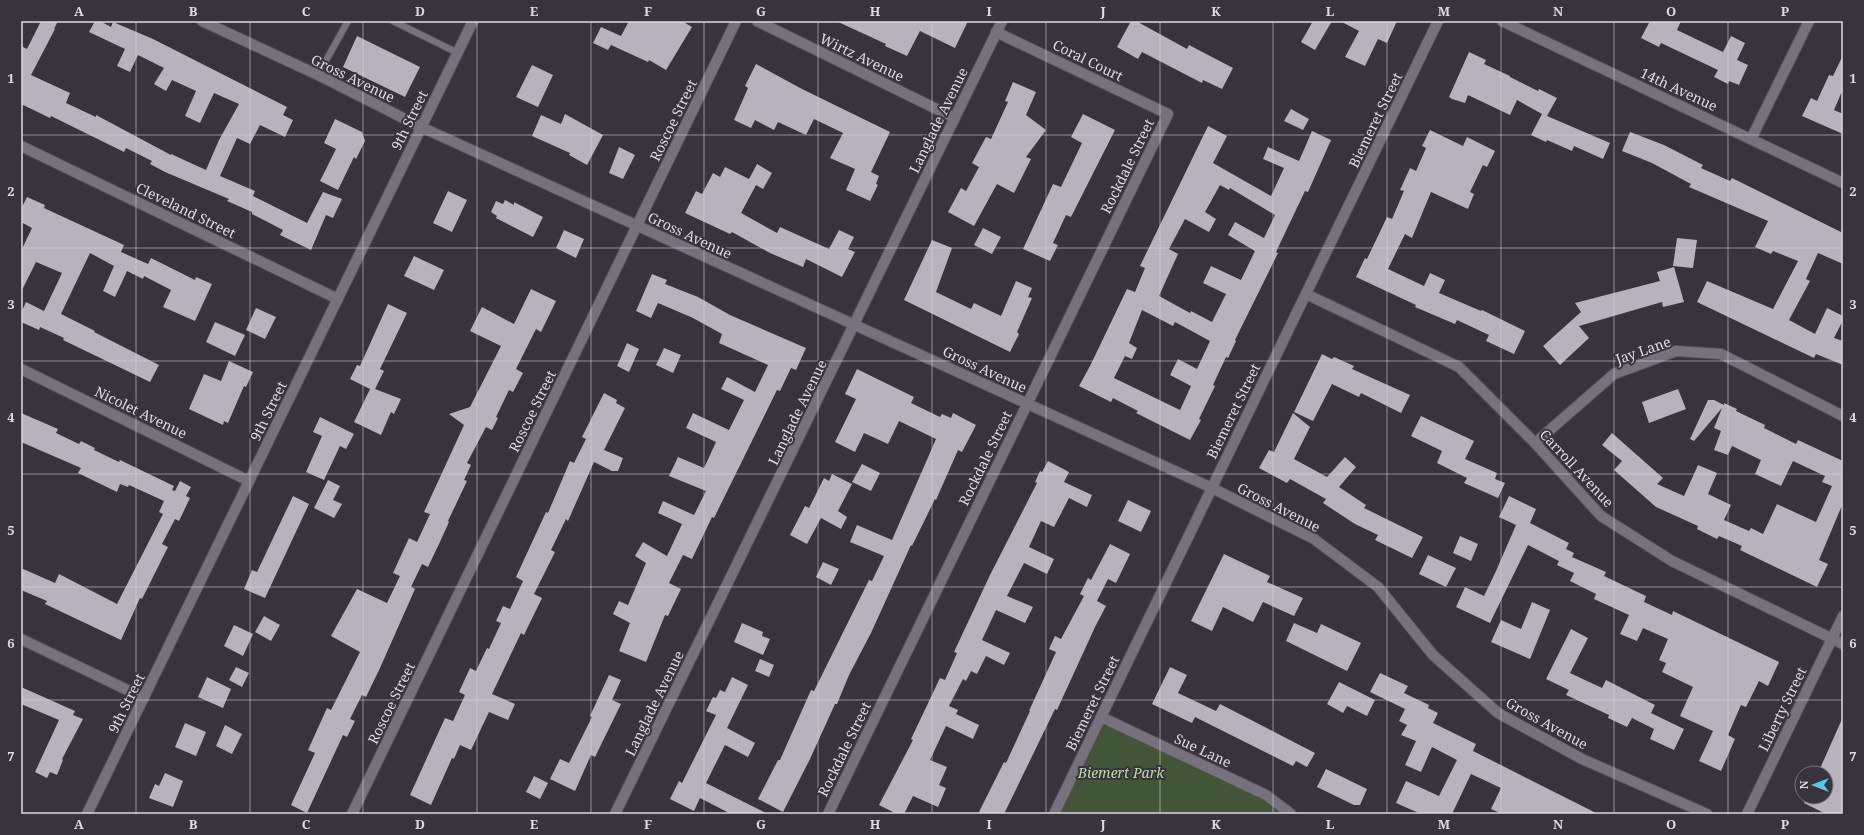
<svg xmlns="http://www.w3.org/2000/svg" width="1864" height="835" font-family="'Noto Serif',serif">
  <style>
    .green { fill: #425538 }
    .building { fill: #b8b1be; fill-rule: evenodd }
    .lines { fill: none; stroke-linecap: round; stroke-linejoin: round }
    .lane-casing { stroke: #55505a; stroke-width: 8 }
    .street-casing { stroke: #55505a; stroke-width: 12 }
    .secondary-casing { stroke: #55505a; stroke-width: 12 }
    .lane { stroke: #77717d; stroke-width: 6 }
    .street { stroke: #77717d; stroke-width: 10 }
    .secondary { stroke: #77717d; stroke-width: 10 }
    .grid { fill: none; stroke: #dddae1; stroke-width: 1; stroke-opacity: 0.55 }
    .labels { text-anchor: middle; dominant-baseline: central; stroke-width: 4; stroke-linejoin: round; paint-order: stroke }
    .street-label { font-size: 14px; fill: #dddae1; stroke: #39333e }
    .park-label { font-size: 14px; font-style: italic; fill: #badfa7; stroke: #39333e }
    .neatline { fill: none; stroke: #dddae1; stroke-width: 1.5 }
    .grid-label { font-size: 13px; text-anchor: middle; font-weight: bold; fill: #dddae1 }
  </style>
  <rect width="100%" height="100%" fill="#39333e"/>
  <!-- green -->
  <polygon class="green" points="1101,717 1266,795 1291,814 1054,814"/>
  <!-- building -->
  <g class="building">
    <polygon points="41,21 58,21 54,29 55,29 31,75 70,93 66,103 96,117 96,115 171,155 171,154 206,170 219,140 239,104 214,93 200,123 185,116 196,91 172,80 166,91 154,84 164,68 138,55 130,72 117,66 125,49 89,32 95,21 100,21 111,27 113,22 153,39 287,107 283,115 293,120 285,137 260,125 250,144 237,138 220,176 255,191 253,196 307,223 323,192 342,199 333,218 326,215 311,250 280,235 283,230 252,214 252,212 227,201 229,199 165,172 150,164 152,161 126,148 124,152 51,116 50,118 21,104 21,46 27,49"/>
    <polygon points="629,21 682,21 692,27 666,70 649,60 648,62 611,45 608,50 593,43 601,27 621,36"/>
    <polygon points="836,21 968,21 955,48 920,31 907,56 885,46 886,44"/>
    <polygon points="1131,21 1136,21 1187,49 1189,45 1233,68 1222,89 1203,80 1202,83 1142,52 1138,59 1117,47"/>
    <polygon points="1313,21 1332,21 1315,50 1301,42"/>
    <polygon points="1340,21 1397,21 1387,43 1378,39 1365,66 1345,57 1359,31"/>
    <polygon points="1650,21 1681,21 1677,30 1723,52 1731,36 1745,43 1737,60 1748,65 1739,85 1729,81 1728,84 1714,77 1718,70 1661,43 1659,47 1641,38"/>
    <polygon points="357,36 420,67 405,97 343,67"/>
    <polygon points="1469,52 1486,60 1484,64 1510,76 1510,77 1538,91 1539,89 1557,98 1547,116 1610,143 1603,159 1574,146 1572,151 1547,140 1546,142 1531,135 1542,114 1517,100 1510,115 1468,95 1465,103 1452,99 1449,97"/>
    <polygon points="1843,55 1843,89 1834,110 1843,114 1843,134 1802,116 1811,98 1817,101 1829,75 1833,76"/>
    <polygon points="756,64 802,89 890,132 871,172 879,176 876,184 878,185 870,201 846,190 855,169 830,158 843,133 814,119 806,135 778,122 774,130 755,120 751,128 734,120 748,88 745,86"/>
    <polygon points="532,65 553,75 538,107 516,97"/>
    <polygon points="1013,82 1036,92 1026,115 1046,130 1026,157 1031,159 1014,193 997,184 974,226 948,212 961,188 966,191 979,167 972,163 986,137 991,139 1008,102 1005,101"/>
    <polygon points="1291,109 1309,119 1303,130 1284,121"/>
    <polygon points="565,114 603,135 587,165 569,155 570,153 532,136 541,115 561,124"/>
    <polygon points="1083,114 1115,130 1071,217 1066,215 1053,243 1058,245 1050,261 1023,249 1053,184 1061,187 1082,143 1071,137"/>
    <polygon points="335,119 362,132 365,141 356,159 354,157 338,190 320,181 336,149 324,143"/>
    <path d="M1208 126 1227 136 1213 163 1271 196 1284 168 1263 159 1268 147 1299 161 1312 131 1331 140 1308 192 1305 191 1276 252 1278 253 1235 340 1236 341 1228 358 1226 357 1213 385 1215 386 1199 419 1201 420 1190 440 1136 413 1138 411 1113 398 1111 402 1079 386 1090 366 1127 289 1135 292 1145 268 1140 266ZM1220 185 1229 190 1230 188 1275 215 1264 238 1235 222 1228 235 1255 251 1241 280 1211 266 1203 283 1226 294 1212 322 1191 311 1190 313 1159 296 1178 254 1169 249 1185 219 1209 232 1216 219 1205 212ZM1142 310 1173 326 1175 322 1210 341 1197 369 1178 359 1170 375 1191 386 1180 410 1114 378 1125 356 1132 359 1137 348 1129 343Z"/>
    <polygon points="1430,130 1463,146 1467,137 1495,151 1487,167 1483,165 1470,192 1474,194 1468,209 1431,192 1412,238 1405,234 1388,269 1424,286 1430,273 1445,280 1439,293 1481,311 1482,310 1525,331 1514,354 1486,341 1489,335 1457,320 1455,324 1415,307 1416,305 1356,277 1365,258 1367,259 1387,217 1392,219 1404,191 1400,190 1410,168 1416,171 1426,148 1422,146"/>
    <polygon points="1630,132 1664,145 1703,165 1701,168 1730,181 1732,178 1843,233 1843,264 1818,253 1806,279 1810,281 1789,320 1815,334 1827,308 1843,316 1843,320 1834,338 1843,341 1843,365 1816,354 1814,358 1697,302 1707,281 1773,309 1798,261 1773,251 1771,254 1755,247 1768,221 1689,187 1691,184 1652,163 1622,151"/>
    <polygon points="619,147 635,155 623,179 609,173"/>
    <polygon points="757,164 772,173 763,189 756,185 741,213 777,233 780,227 829,249 839,230 854,237 848,249 855,252 842,277 806,259 803,267 770,253 732,232 730,234 685,213 696,191 702,194 713,173 720,177 725,167 749,179"/>
    <polygon points="448,191 467,200 452,232 433,223"/>
    <polygon points="27,197 45,205 44,208 124,245 121,252 148,264 151,258 195,280 196,277 212,284 195,321 163,307 171,290 144,276 143,279 127,271 115,297 103,291 114,266 90,253 61,314 95,331 94,332 159,365 150,382 63,340 64,338 40,327 39,330 21,322 21,313 26,302 44,311 62,273 36,262 21,292 21,251 32,228 21,222 21,209"/>
    <polygon points="505,200 514,205 514,202 543,217 533,237 496,218 497,216 491,212 496,201 503,204"/>
    <polygon points="983,228 1001,237 992,254 974,245"/>
    <polygon points="564,230 584,239 576,258 556,248"/>
    <polygon points="1677,238 1697,240 1693,268 1673,266"/>
    <polygon points="932,240 952,248 936,292 971,309 974,303 1001,316 1016,281 1032,288 1028,297 1032,298 1017,332 1019,334 1010,352 904,300"/>
    <polygon points="414,256 444,270 434,290 404,276"/>
    <polygon points="1674,267 1684,302 1663,307 1662,302 1579,326 1589,338 1560,365 1543,346 1581,312 1575,303 1660,281 1657,272"/>
    <polygon points="652,274 667,280 665,284 698,297 730,315 806,348 796,370 791,368 780,391 777,390 714,518 712,517 692,559 683,555 669,583 681,589 668,616 665,615 646,662 619,651 630,623 613,614 619,601 628,605 646,563 635,556 643,542 667,556 682,524 658,513 663,501 694,515 706,491 669,476 678,457 704,468 716,442 686,428 693,413 729,430 744,400 721,389 727,377 755,392 768,365 719,343 722,334 693,318 658,303 651,318 636,311"/>
    <polygon points="531,289 556,301 541,332 536,329 516,369 523,373 513,392 509,390 496,417 498,418 492,430 486,427 467,463 471,465 464,480 467,481 448,521 449,522 439,544 428,567 422,564 411,587 415,589 380,668 366,697 362,695 350,719 355,721 347,737 343,735 307,813 291,805 315,753 308,750 327,708 331,710 360,652 331,636 357,589 387,603 400,576 393,573 409,538 417,542 430,514 424,512 464,425 449,414 470,407 501,346 470,331 482,307 514,324"/>
    <polygon points="388,304 407,313 380,369 384,371 375,389 401,399 394,414 391,412 381,435 354,422 370,389 350,379 357,365 360,366"/>
    <polygon points="256,308 276,317 265,339 246,330"/>
    <polygon points="215,322 245,335 235,356 206,342"/>
    <polygon points="627,343 639,349 629,372 617,366"/>
    <polygon points="664,348 681,355 673,373 656,365"/>
    <polygon points="1322,354 1332,359 1334,357 1354,366 1352,369 1410,395 1401,413 1361,393 1359,397 1332,384 1313,421 1294,412"/>
    <polygon points="229,361 253,372 246,387 244,386 228,423 224,421 223,425 189,409 204,374 221,381"/>
    <polygon points="857,369 914,397 911,403 940,417 942,414 951,418 953,413 976,425 962,452 958,450 936,500 935,499 912,546 911,545 871,633 849,675 837,704 835,704 810,759 783,812 758,799 778,760 780,760 811,690 814,691 869,580 872,581 884,556 850,542 857,525 892,540 936,439 899,421 888,444 864,433 855,452 835,442 856,399 845,394"/>
    <polygon points="1678,389 1686,409 1649,423 1642,402"/>
    <polygon points="604,393 617,400 616,403 625,408 604,450 623,458 618,471 612,471 594,462 568,521 566,519 551,550 555,552 534,594 542,598 524,635 521,633 492,694 515,704 508,720 489,712 471,750 460,745 454,759 452,758 431,805 410,795 445,718 453,721 465,695 459,692 470,668 476,671 487,648 489,649 501,623 496,621 503,606 510,609 523,581 516,577 546,512 548,513 570,461 574,463 586,439 582,437"/>
    <polygon points="1708,400 1714,400 1724,405 1724,403 1737,409 1736,411 1765,425 1764,428 1796,444 1798,440 1843,461 1843,503 1819,560 1828,564 1817,587 1740,550 1742,546 1719,536 1717,539 1697,529 1698,526 1656,507 1614,470 1622,461 1602,445 1612,433 1663,478 1657,484 1684,496 1698,465 1717,473 1708,494 1731,505 1724,520 1749,531 1751,528 1763,534 1777,504 1816,522 1832,486 1822,482 1825,476 1793,461 1781,486 1755,474 1761,460 1732,446 1728,455 1714,450 1721,431 1714,428 1722,408 1694,441 1690,439"/>
    <polygon points="21,413 58,429 56,433 79,444 81,441 95,448 94,450 119,462 120,460 174,486 172,490 175,491 180,481 191,487 186,496 190,498 179,521 175,519 162,544 168,547 142,599 140,598 121,640 45,604 47,601 21,590 21,568 55,583 59,574 117,604 163,514 159,512 164,501 129,485 128,487 120,484 117,492 78,473 81,468 21,442"/>
    <polygon points="1293,413 1310,427 1294,459 1327,477 1345,457 1356,467 1339,487 1366,505 1364,508 1423,537 1412,558 1375,540 1378,535 1355,524 1323,503 1326,499 1290,479 1287,483 1259,468 1269,450 1274,452"/>
    <polygon points="1421,416 1474,441 1465,459 1497,473 1495,479 1505,483 1498,498 1464,483 1467,478 1437,463 1442,451 1411,436"/>
    <polygon points="320,417 354,434 346,449 340,446 324,480 306,472 322,436 313,432"/>
    <polygon points="1048,461 1069,472 1064,482 1092,495 1087,507 1069,498 1054,527 1041,521 1029,547 1054,559 1047,574 1024,563 1007,596 1033,607 1025,623 996,610 982,640 1010,653 1004,665 986,656 977,674 971,671 966,681 963,679 949,706 958,710 956,714 979,725 973,739 946,726 930,760 947,767 939,785 946,788 938,807 913,796 904,814 897,814 879,805 913,740 911,739 940,678 945,680 957,653 954,652 990,575 1037,483 1035,482 1040,471 1042,472"/>
    <polygon points="862,464 880,473 871,491 852,482"/>
    <polygon points="832,474 852,484 838,511 847,517 841,529 821,518 807,544 790,535 805,506 809,508 824,478 829,481"/>
    <polygon points="328,480 340,486 333,500 342,504 334,518 314,508"/>
    <polygon points="293,496 309,504 265,598 244,589 252,570 257,572"/>
    <polygon points="1509,496 1536,509 1530,523 1569,543 1566,549 1574,553 1572,557 1606,572 1604,576 1646,596 1644,602 1672,615 1673,611 1779,662 1768,686 1759,681 1746,707 1741,705 1728,735 1735,739 1721,771 1699,761 1713,731 1680,716 1693,687 1662,672 1666,663 1659,660 1668,639 1643,628 1637,641 1620,634 1629,615 1594,599 1596,594 1570,581 1574,573 1557,565 1559,561 1528,545 1490,623 1456,607 1465,587 1484,596 1496,571 1516,525 1499,517"/>
    <polygon points="1128,500 1151,511 1141,532 1118,521"/>
    <polygon points="1460,536 1478,544 1471,561 1453,553"/>
    <polygon points="1110,544 1130,554 1116,583 1108,579 1097,601 1106,606 1095,627 1057,710 1055,709 1004,814 978,814 1004,762 1006,763 1030,711 1029,711 1056,652 1049,649 1055,636 1061,639 1084,596 1080,594 1088,578 1091,580"/>
    <polygon points="1224,554 1270,576 1267,582 1303,598 1294,616 1263,602 1253,622 1223,607 1212,631 1191,621"/>
    <polygon points="1428,555 1456,568 1446,587 1419,574"/>
    <polygon points="823,562 839,569 831,585 816,577"/>
    <polygon points="1532,602 1550,610 1530,659 1491,642 1501,620 1521,629"/>
    <polygon points="264,616 280,625 271,641 255,632"/>
    <polygon points="742,623 763,632 762,636 770,639 763,655 734,642"/>
    <polygon points="1294,623 1317,633 1321,624 1361,643 1347,671 1286,641"/>
    <polygon points="234,625 253,634 243,656 224,646"/>
    <polygon points="1571,629 1588,638 1570,673 1602,688 1606,680 1655,705 1651,713 1684,729 1674,750 1650,739 1654,729 1632,718 1627,727 1608,718 1609,715 1566,695 1569,690 1546,679"/>
    <polygon points="760,659 774,665 769,677 755,671"/>
    <polygon points="236,667 249,673 242,687 229,680"/>
    <polygon points="1170,667 1187,675 1178,693 1216,711 1220,704 1315,753 1307,767 1296,761 1293,766 1195,717 1192,723 1152,704"/>
    <polygon points="1380,673 1408,686 1404,693 1429,705 1428,708 1438,713 1433,723 1476,744 1473,751 1598,814 1502,814 1491,809 1501,788 1471,774 1452,814 1421,814 1396,803 1406,781 1439,796 1457,760 1432,747 1421,772 1405,765 1416,741 1401,735 1407,725 1399,721 1405,709 1370,692"/>
    <polygon points="609,675 621,680 612,700 621,704 595,757 591,755 575,791 550,779 560,759 569,763 592,717 590,716"/>
    <polygon points="207,677 231,689 223,708 198,697"/>
    <polygon points="732,677 748,685 727,728 755,743 748,757 725,745 706,783 768,814 731,814 700,798 694,811 670,799 679,781 682,783 716,715 706,711 713,697 716,698 720,690 725,692"/>
    <polygon points="1339,682 1375,700 1367,716 1347,706 1343,713 1327,704"/>
    <polygon points="21,687 75,711 73,715 83,719 62,759 63,760 57,775 50,772 47,778 35,772 59,720 21,704"/>
    <polygon points="1843,717 1843,814 1826,814 1804,803 1807,797 1826,797 1826,773 1818,773"/>
    <polygon points="185,723 206,732 196,756 175,747"/>
    <polygon points="225,725 242,734 232,754 216,746"/>
    <polygon points="1326,769 1367,789 1360,805 1354,805 1317,787"/>
    <polygon points="165,773 183,781 173,807 149,798 155,784 159,786"/>
    <polygon points="534,776 548,783 540,799 526,792"/>
  </g>
  <g class="lines">
    <defs>
      <g id="lane">
        <polyline points="393,21 458,53"/>
        <polyline points="318,75 348,21"/>
      </g>
      <g id="street">
        <polyline points="202,21 318,75 421,127 1212,488 1314,539 1378,587 1433,655 1498,713 1582,759 1707,814"/>
        <polyline points="757,21 955,118"/>
        <polyline points="1502,21 1843,183"/>
        <polyline points="1751,139 1809,21"/>
        <polyline points="21,146 338,299"/>
        <polyline points="1306,294 1459,367 1535,443 1601,516 1672,561 1843,644"/>
        <polyline points="21,369 249,481"/>
        <polyline points="1535,443 1614,374 1676,351 1721,354 1843,416"/>
        <polyline points="21,639 144,698"/>
        <polyline points="1101,717 1266,795 1291,814"/>
        <polyline points="352,814 736,21"/>
        <polyline points="615,814 1002,21"/>
        <polyline points="828,814 1168,114 996,32"/>
        <polyline points="1054,814 1438,21"/>
        <polyline points="1747,814 1843,616"/>
      </g>
      <polyline id="secondary" points="87,814 473,21"/>
    </defs>
    <!-- lane casing -->
    <use href="#lane" class="lane-casing"/>
    <!-- street casing -->
    <use href="#street" class="street-casing"/>
    <!-- secondary casing -->
    <use href="#secondary" class="secondary-casing"/>
    <!-- lane -->
    <use href="#lane" class="lane"/>
    <!-- street -->
    <use href="#street" class="street"/>
    <!-- secondary -->
    <use href="#secondary" class="secondary"/>
  </g>
  <!-- grid -->
  <path class="grid" d="M136 21V814M250 21V814M363 21V814M477 21V814M591 21V814M704 21V814M818 21V814M932 21V814M1046 21V814M1160 21V814M1273 21V814M1387 21V814M1501 21V814M1614 21V814M1728 21V814M21 135H1843M21 248H1843M21 361H1843M21 474H1843M21 587H1843M21 700H1843"/>
  <g class="labels">
    <!-- street labels -->
    <g class="street-label">
      <text transform="translate(862 57) rotate(26)">Wirtz Avenue</text>
      <text transform="translate(1088 60) rotate(26)">Coral Court</text>
      <text transform="translate(353 78) rotate(26)">Gross Avenue</text>
      <text transform="translate(1679 89) rotate(25)">14th Avenue</text>
      <text transform="translate(409 120) rotate(-64)">9th Street</text>
      <text transform="translate(673 120) rotate(-64)">Roscoe Street</text>
      <text transform="translate(938 120) rotate(-64)">Langlade Avenue</text>
      <text transform="translate(1375 120) rotate(-64)">Biemeret Street</text>
      <text transform="translate(1127 166) rotate(-64)">Rockdale Street</text>
      <text transform="translate(186 210) rotate(26)">Cleveland Street</text>
      <text transform="translate(690 235) rotate(25)">Gross Avenue</text>
      <text transform="translate(1643 350) rotate(-19)">Jay Lane</text>
      <text transform="translate(985 369) rotate(25)">Gross Avenue</text>
      <text transform="translate(268 411) rotate(-64)">9th Street</text>
      <text transform="translate(532 411) rotate(-64)">Roscoe Street</text>
      <text transform="translate(1233 411) rotate(-64)">Biemeret Street</text>
      <text transform="translate(141 412) rotate(26)">Nicolet Avenue</text>
      <text transform="translate(797 412) rotate(-64)">Langlade Avenue</text>
      <text transform="translate(985 458) rotate(-64)">Rockdale Street</text>
      <text transform="translate(1577 468) rotate(47)">Carroll Avenue</text>
      <text transform="translate(1279 507) rotate(27)">Gross Avenue</text>
      <text transform="translate(126 703) rotate(-64)">9th Street</text>
      <text transform="translate(391 703) rotate(-64)">Roscoe Street</text>
      <text transform="translate(654 703) rotate(-64)">Langlade Avenue</text>
      <text transform="translate(1092 703) rotate(-64)">Biemeret Street</text>
      <text transform="translate(1782 709) rotate(-64)">Liberty Street</text>
      <text transform="translate(1547 723) rotate(29)">Gross Avenue</text>
      <text transform="translate(844 749) rotate(-64)">Rockdale Street</text>
      <text transform="translate(1203 750) rotate(25)">Sue Lane</text>
    </g>
    <!-- park labels -->
    <g class="park-label">
      <text x="1121" y="772">Biemert Park</text>
    </g>
  </g>
  <!-- border -->
  <rect width="1864" height="835" fill="none" stroke="#39333e" stroke-width="44"/>
  <!-- north arrow -->
  <g transform="translate(1814 785) rotate(270)"><circle r="19" fill="#39333e" stroke="#7b767f"/>
  <path d="M0-3L7 15L0 10L-7 15Z" fill="#57c9e2"/>
  <text y="-6" font-size="11" font-weight="bold" text-anchor="middle" fill="#dddae1">N</text>
  </g>
  <rect x="22" y="22" width="1820" height="791" class="neatline"/>
  <g class="grid-label">
    <text x="79" y="16">A</text>
    <text x="193" y="16">B</text>
    <text x="306" y="16">C</text>
    <text x="420" y="16">D</text>
    <text x="534" y="16">E</text>
    <text x="648" y="16">F</text>
    <text x="761" y="16">G</text>
    <text x="875" y="16">H</text>
    <text x="989" y="16">I</text>
    <text x="1103" y="16">J</text>
    <text x="1216" y="16">K</text>
    <text x="1330" y="16">L</text>
    <text x="1444" y="16">M</text>
    <text x="1558" y="16">N</text>
    <text x="1671" y="16">O</text>
    <text x="1785" y="16">P</text>
    <text x="11" y="83">1</text>
    <text x="1853" y="83">1</text>
    <text x="11" y="196">2</text>
    <text x="1853" y="196">2</text>
    <text x="11" y="309">3</text>
    <text x="1853" y="309">3</text>
    <text x="11" y="422">4</text>
    <text x="1853" y="422">4</text>
    <text x="11" y="535">5</text>
    <text x="1853" y="535">5</text>
    <text x="11" y="648">6</text>
    <text x="1853" y="648">6</text>
    <text x="11" y="761">7</text>
    <text x="1853" y="761">7</text>
    <text x="79" y="829">A</text>
    <text x="193" y="829">B</text>
    <text x="306" y="829">C</text>
    <text x="420" y="829">D</text>
    <text x="534" y="829">E</text>
    <text x="648" y="829">F</text>
    <text x="761" y="829">G</text>
    <text x="875" y="829">H</text>
    <text x="989" y="829">I</text>
    <text x="1103" y="829">J</text>
    <text x="1216" y="829">K</text>
    <text x="1330" y="829">L</text>
    <text x="1444" y="829">M</text>
    <text x="1558" y="829">N</text>
    <text x="1671" y="829">O</text>
    <text x="1785" y="829">P</text>
  </g>
</svg>
